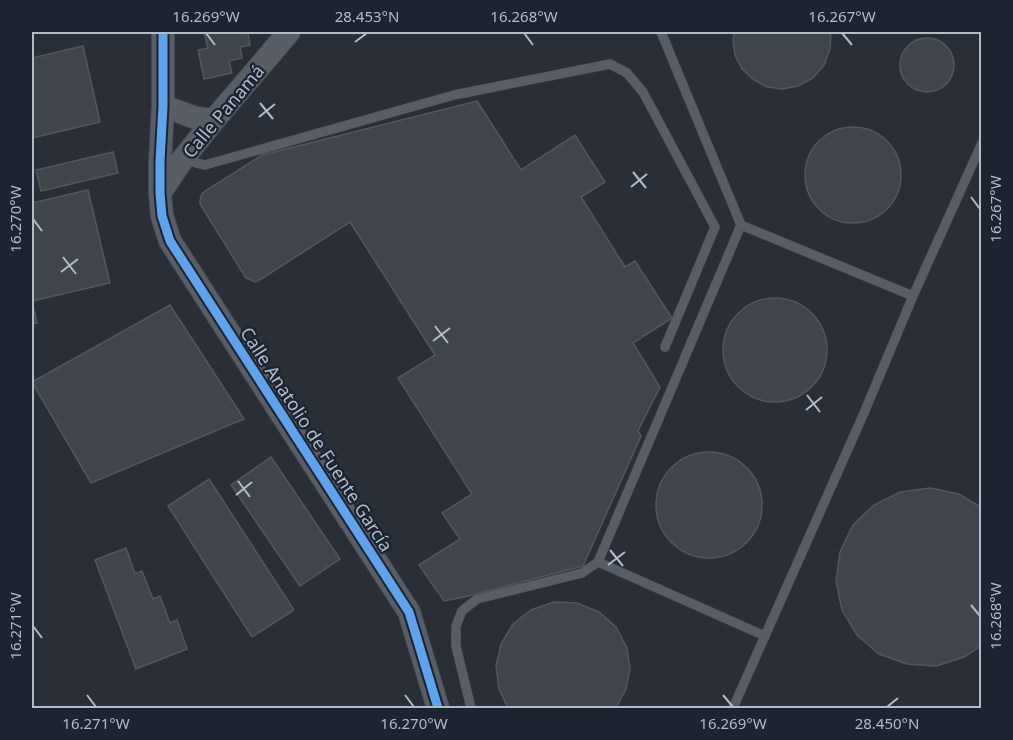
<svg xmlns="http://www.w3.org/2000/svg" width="1013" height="740" font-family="'Noto Sans',sans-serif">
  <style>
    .building { fill: #40454c; stroke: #51565f; stroke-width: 1.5 }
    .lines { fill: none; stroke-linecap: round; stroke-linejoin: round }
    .service-casing { stroke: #454950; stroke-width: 10 }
    .tertiary-casing { stroke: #454950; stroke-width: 24 }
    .service { stroke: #595d65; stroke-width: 9 }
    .tertiary { stroke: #595d65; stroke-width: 22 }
    .cycleway-casing { stroke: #1c2432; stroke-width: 13 }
    .cycleway { stroke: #60a3ed; stroke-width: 9 }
    .ticks { fill: none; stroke: #b3bac8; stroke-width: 2 }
    .labels { text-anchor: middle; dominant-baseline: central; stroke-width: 4.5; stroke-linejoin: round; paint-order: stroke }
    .street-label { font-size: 18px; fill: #b3bac8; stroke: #1c2432 }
    .neatline { fill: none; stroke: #b3bac8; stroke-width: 2 }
    .ticks-label { font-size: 15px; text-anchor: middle; fill: #b3bac8 }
  </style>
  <rect width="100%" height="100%" fill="#292e37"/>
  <!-- building -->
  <g class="building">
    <polygon points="204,32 248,32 250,45 240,47 242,58 229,61 232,73 204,79 198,50 208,48"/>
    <polygon points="734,32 831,32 830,49 824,65 813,78 798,86 783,89 767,87 754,80 742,69 735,55 733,40"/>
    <circle cx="927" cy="65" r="27"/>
    <polygon points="83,46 100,122 32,138 32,58"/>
    <polygon points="477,101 521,170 575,135 605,182 581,197 625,267 635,261 672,318 633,343 660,387 638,431 641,436 583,566 464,597 444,601 419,565 460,539 442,513 472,494 398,378 435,355 350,222 258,281 255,282 246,278 200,204 200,200 202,194 205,191 262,155"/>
    <circle cx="853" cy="175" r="48"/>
    <polygon points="113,152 118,173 41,191 36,170"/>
    <polygon points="88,190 110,283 32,301 37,323 32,324 32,203"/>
    <circle cx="775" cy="350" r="52"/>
    <polygon points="170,305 244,419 91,483 32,382"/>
    <circle cx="709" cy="505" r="53"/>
    <polygon points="271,457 340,559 300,586 231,485"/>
    <polygon points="209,479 294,610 252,637 168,506"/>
    <polygon points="930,488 959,494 982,508 982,645 964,657 936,666 907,664 879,654 857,635 842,610 836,581 840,552 853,525 874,505 900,492"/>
    <polygon points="126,548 135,574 142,571 153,599 160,596 170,623 177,620 187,649 136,669 95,560"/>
    <polygon points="554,602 577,603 599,612 616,627 627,648 630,669 626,689 616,708 508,708 499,689 496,666 501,644 513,624 531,610"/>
  </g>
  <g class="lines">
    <defs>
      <g id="service">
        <polyline points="184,160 205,165 454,95 610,64 627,73 643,92 715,227 665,347"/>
        <polyline points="741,225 913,296"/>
        <polyline points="598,562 765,636"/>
        <polyline points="471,708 456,646 456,626 462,611 477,599 582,573 598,562 741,225 661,32"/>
        <polyline points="733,708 864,413 913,296 982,143"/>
      </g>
      <g id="tertiary">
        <polyline points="163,32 163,106 160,161 160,193 162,216 170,241 409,612 438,708"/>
        <polyline points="163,106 196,118 214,120"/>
        <polyline points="160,193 182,160 214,120 289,32"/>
      </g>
    </defs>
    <!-- service casing -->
    <use href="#service" class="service-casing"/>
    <!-- tertiary casing -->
    <use href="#tertiary" class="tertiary-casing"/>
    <!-- service -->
    <use href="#service" class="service"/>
    <!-- tertiary -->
    <use href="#tertiary" class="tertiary"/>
    <defs>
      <polyline id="cycleway" points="163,32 163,106 160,161 160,193 162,216 170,241 409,612 438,708"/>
    </defs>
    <!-- cycleway casing -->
    <use href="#cycleway" class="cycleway-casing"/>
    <!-- cycleway -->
    <use href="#cycleway" class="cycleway"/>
  </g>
  <!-- ticks -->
  <path class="ticks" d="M206 33 215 45M524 33 533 45M842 33 852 45M355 42 367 33M260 103 273 119M259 117 275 104M633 172 646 188M631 187 647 174M971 197 980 209M33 219 42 231M63 257 76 274M61 272 78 259M435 326 448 343M433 341 450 328M807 395 820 412M806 410 822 397M238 481 250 497M236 495 252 482M610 550 623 566M608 565 625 552M971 605 980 616M33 626 42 638M87 695 96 707M405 695 414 707M723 695 733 707M887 707 898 698"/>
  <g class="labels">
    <!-- street labels -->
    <g class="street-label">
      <text transform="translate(223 111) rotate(-50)">Calle Panamá</text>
      <text transform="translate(317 439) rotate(57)">Calle Anatolio de Fuente García</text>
    </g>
  </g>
  <!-- border -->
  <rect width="1013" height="740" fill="none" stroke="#1c2432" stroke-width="66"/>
  <rect x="33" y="33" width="947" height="674" class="neatline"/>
  <g class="ticks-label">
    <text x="206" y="22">16.269°W</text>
    <text x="367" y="22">28.453°N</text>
    <text x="524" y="22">16.268°W</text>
    <text x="842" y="22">16.267°W</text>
    <text transform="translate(996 209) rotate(-90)" y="5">16.267°W</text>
    <text transform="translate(16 219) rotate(-90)" y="5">16.270°W</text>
    <text transform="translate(996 616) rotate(-90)" y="5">16.268°W</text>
    <text transform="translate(16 626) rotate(-90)" y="5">16.271°W</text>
    <text x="96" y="729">16.271°W</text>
    <text x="414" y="729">16.270°W</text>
    <text x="733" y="729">16.269°W</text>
    <text x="887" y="729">28.450°N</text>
  </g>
</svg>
